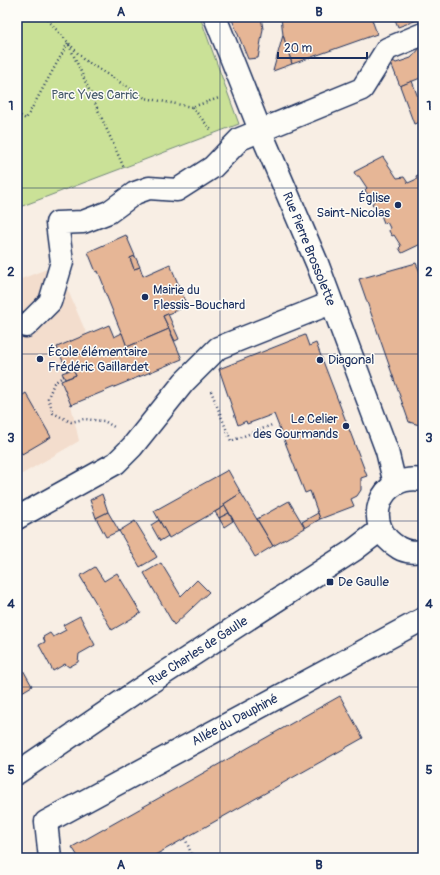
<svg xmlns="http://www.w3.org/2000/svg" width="440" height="875" font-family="Pangolin,sans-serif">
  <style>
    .built { fill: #f3ddcd }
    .green { fill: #cae197; stroke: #72887a }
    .building { fill: #e6b696; stroke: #1b2f5e }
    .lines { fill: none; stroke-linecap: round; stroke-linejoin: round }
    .minor-casing { stroke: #1b2f5e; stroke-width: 25 }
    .path { stroke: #1b2f5e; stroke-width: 2.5; stroke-dasharray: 1 3; stroke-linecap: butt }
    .minor { stroke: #fdfcf7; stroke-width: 22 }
    .grid { fill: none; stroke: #1b2f5e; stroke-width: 1; stroke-opacity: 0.55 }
    .poi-dot { fill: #1b2f5e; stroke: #fdfcf7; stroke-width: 1.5 }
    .labels { text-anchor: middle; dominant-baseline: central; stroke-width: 3; stroke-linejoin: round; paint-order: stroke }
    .park-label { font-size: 13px; fill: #475c6c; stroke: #fdfcf7 }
    .poi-label { font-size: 13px; fill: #1b2f5e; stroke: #fdfcf7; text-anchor: start }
    .street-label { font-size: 13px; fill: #1b2f5e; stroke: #fdfcf7 }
    .neatline { fill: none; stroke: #1b2f5e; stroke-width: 1.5 }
    .grid-label { font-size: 13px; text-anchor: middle; font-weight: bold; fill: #1b2f5e }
  </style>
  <rect width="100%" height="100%" fill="#f8eee4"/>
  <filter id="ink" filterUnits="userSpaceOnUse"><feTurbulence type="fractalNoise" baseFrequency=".025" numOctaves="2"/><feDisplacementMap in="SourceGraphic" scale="8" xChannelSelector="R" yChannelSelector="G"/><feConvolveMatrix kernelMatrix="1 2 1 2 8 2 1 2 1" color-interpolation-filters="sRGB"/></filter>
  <g filter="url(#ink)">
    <!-- built -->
    <polygon class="built" points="57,265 87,335 57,347 67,371 63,373 65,379 61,381 71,405 79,441 17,477 17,270 21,279"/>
    <!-- green -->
    <polygon class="green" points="17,17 200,17 239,124 17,208"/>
    <!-- building -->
    <g class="building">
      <polygon points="231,17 261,17 263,29 258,58 248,59"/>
      <polygon points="281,17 371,17 377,34 292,64 283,35"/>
      <polygon points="394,17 423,17 423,18 398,27"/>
      <polygon points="283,35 292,64 273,71"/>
      <polygon points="423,45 423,77 400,86 389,58 396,63 411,58"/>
      <polygon points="412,81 423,111 423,121 414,124 400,86"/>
      <polygon points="383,157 397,178 404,177 408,183 417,179 416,176 420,174 423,180 421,184 423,188 423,243 402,253 399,248 401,246 394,235 392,236 389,231 390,228 387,222 384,223 378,207 375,207 372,204 374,201 370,194 367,194 365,190 367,188 359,176 356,176 354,172"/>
      <polygon points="126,235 135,256 130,258 134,269 140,267 143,276 170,264 187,306 163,316 169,329 127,347 103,287 104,286 98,271 96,272 88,252"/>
      <polygon points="135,256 140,267 134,269 130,258"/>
      <polygon points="416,263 423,279 423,426 409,422 359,279"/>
      <polygon points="168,314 179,339 175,341 163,316"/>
      <polygon points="109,325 114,337 122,333 127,347 169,329 182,359 71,405 61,381 76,375 73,369 67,371 57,347"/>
      <polygon points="305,335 309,346 316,343 367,476 361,478 361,490 357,496 351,499 354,506 320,519 310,491 305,493 274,414 247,424 246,421 238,425 219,369"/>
      <polygon points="73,369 76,375 65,379 62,373"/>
      <polygon points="26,393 51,437 22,454 17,446 17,399"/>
      <polygon points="228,470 241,493 224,504 225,506 169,538 154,511"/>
      <polygon points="241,493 273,546 255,557 224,504"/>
      <polygon points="102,494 108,512 96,518 90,500"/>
      <polygon points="289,501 305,528 273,546 257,519"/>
      <polygon points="225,506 229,513 219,518 215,512"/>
      <polygon points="108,512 119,531 106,537 96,518"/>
      <polygon points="229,513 233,521 224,527 219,518"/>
      <polygon points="318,513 320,519 305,528 302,522"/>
      <polygon points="159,520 168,536 160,541 151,525"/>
      <polygon points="135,521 157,557 140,567 119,531"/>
      <polygon points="161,563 181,596 197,580 209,592 174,625 144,573"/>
      <polygon points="95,567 104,581 117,573 141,613 112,630 80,576"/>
      <polygon points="80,616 95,645 79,654 78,662 69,667 65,664 53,671 39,645 45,642 43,637 50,633 53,637 66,630 63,625"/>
      <polygon points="17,659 32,686 17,695"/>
      <polygon points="340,696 363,738 150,858 79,858 72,847"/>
    </g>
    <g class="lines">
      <defs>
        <g id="minor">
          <polyline points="215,17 260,130 317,263 387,451 395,484"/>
          <polyline points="26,326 50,302 62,262 57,223 83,222 109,212 135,193 149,188 177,190 213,167 240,139 362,89 387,49 423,34"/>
          <path d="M423 480C379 472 360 526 399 548 406 552 416 553 423 550"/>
          <polyline points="17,518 116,463 132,447 184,382 218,348 331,303"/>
          <polyline points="17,773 137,691 354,550 380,530"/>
          <polyline points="50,858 46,822 423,619"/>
        </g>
      </defs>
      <!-- minor casing -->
      <use href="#minor" class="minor-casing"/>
      <!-- path -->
      <g class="path">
        <polyline points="45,17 83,59 145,98 192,107 219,98"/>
        <polyline points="69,45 124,168"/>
        <polyline points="192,107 212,131"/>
        <polyline points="17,114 26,119 68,43"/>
        <polyline points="64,376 54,383 48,398 53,413 71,422 84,419 104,421 114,427"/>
        <polyline points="211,391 231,441 272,425"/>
        <polyline points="185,838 193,858"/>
      </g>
      <!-- minor -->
      <use href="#minor" class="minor"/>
    </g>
  </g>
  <!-- grid -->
  <path class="grid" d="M220 17V858M17 188H423M17 354H423M17 521H423M17 687H423"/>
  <!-- markers -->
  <g class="poi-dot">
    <circle cx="398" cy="205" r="4"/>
    <circle cx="145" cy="297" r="4"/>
    <circle cx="40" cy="359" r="4"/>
    <circle cx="320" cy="360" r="4"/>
    <circle cx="346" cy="426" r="4"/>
    <rect x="326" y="578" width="8" height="8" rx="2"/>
  </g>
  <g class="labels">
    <!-- park labels -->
    <g class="park-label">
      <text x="95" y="95">Parc Yves Carric</text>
    </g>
    <!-- poi labels -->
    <g class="poi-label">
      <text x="390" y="198" text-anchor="end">Église<tspan x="390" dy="15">Saint-Nicolas</tspan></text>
      <text x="153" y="290">Mairie du<tspan x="153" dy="15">Plessis-Bouchard</tspan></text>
      <text x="48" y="352">École élémentaire<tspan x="48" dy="15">Frédéric Gaillardet</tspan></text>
      <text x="328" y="360">Diagonal</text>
      <text x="338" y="419" text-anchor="end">Le Celier<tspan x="338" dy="15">des Gourmands</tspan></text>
      <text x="338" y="582">De Gaulle</text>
    </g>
    <!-- street labels -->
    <g class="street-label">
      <text transform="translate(309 249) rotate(68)">Rue Pierre Brossolette</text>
      <text transform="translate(198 651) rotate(-33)">Rue Charles de Gaulle</text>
      <text transform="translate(235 720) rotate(-28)">Allée du Dauphiné</text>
    </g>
  </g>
  <!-- margin -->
  <rect width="440" height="875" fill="none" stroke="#fdfcf7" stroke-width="44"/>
  <!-- scale -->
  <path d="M278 52v6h89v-6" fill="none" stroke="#1b2f5e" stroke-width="2"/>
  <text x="284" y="52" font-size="12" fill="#1b2f5e" stroke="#fdfcf7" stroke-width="3" paint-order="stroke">20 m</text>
  <rect x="22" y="22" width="396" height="831" class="neatline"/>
  <g class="grid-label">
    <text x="121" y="16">A</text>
    <text x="319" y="16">B</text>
    <text x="11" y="110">1</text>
    <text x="429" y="110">1</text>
    <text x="11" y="276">2</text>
    <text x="429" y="276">2</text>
    <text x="11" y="442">3</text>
    <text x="429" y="442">3</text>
    <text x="11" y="608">4</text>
    <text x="429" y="608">4</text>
    <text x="11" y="774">5</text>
    <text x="429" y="774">5</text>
    <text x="121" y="869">A</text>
    <text x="319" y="869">B</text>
  </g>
</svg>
